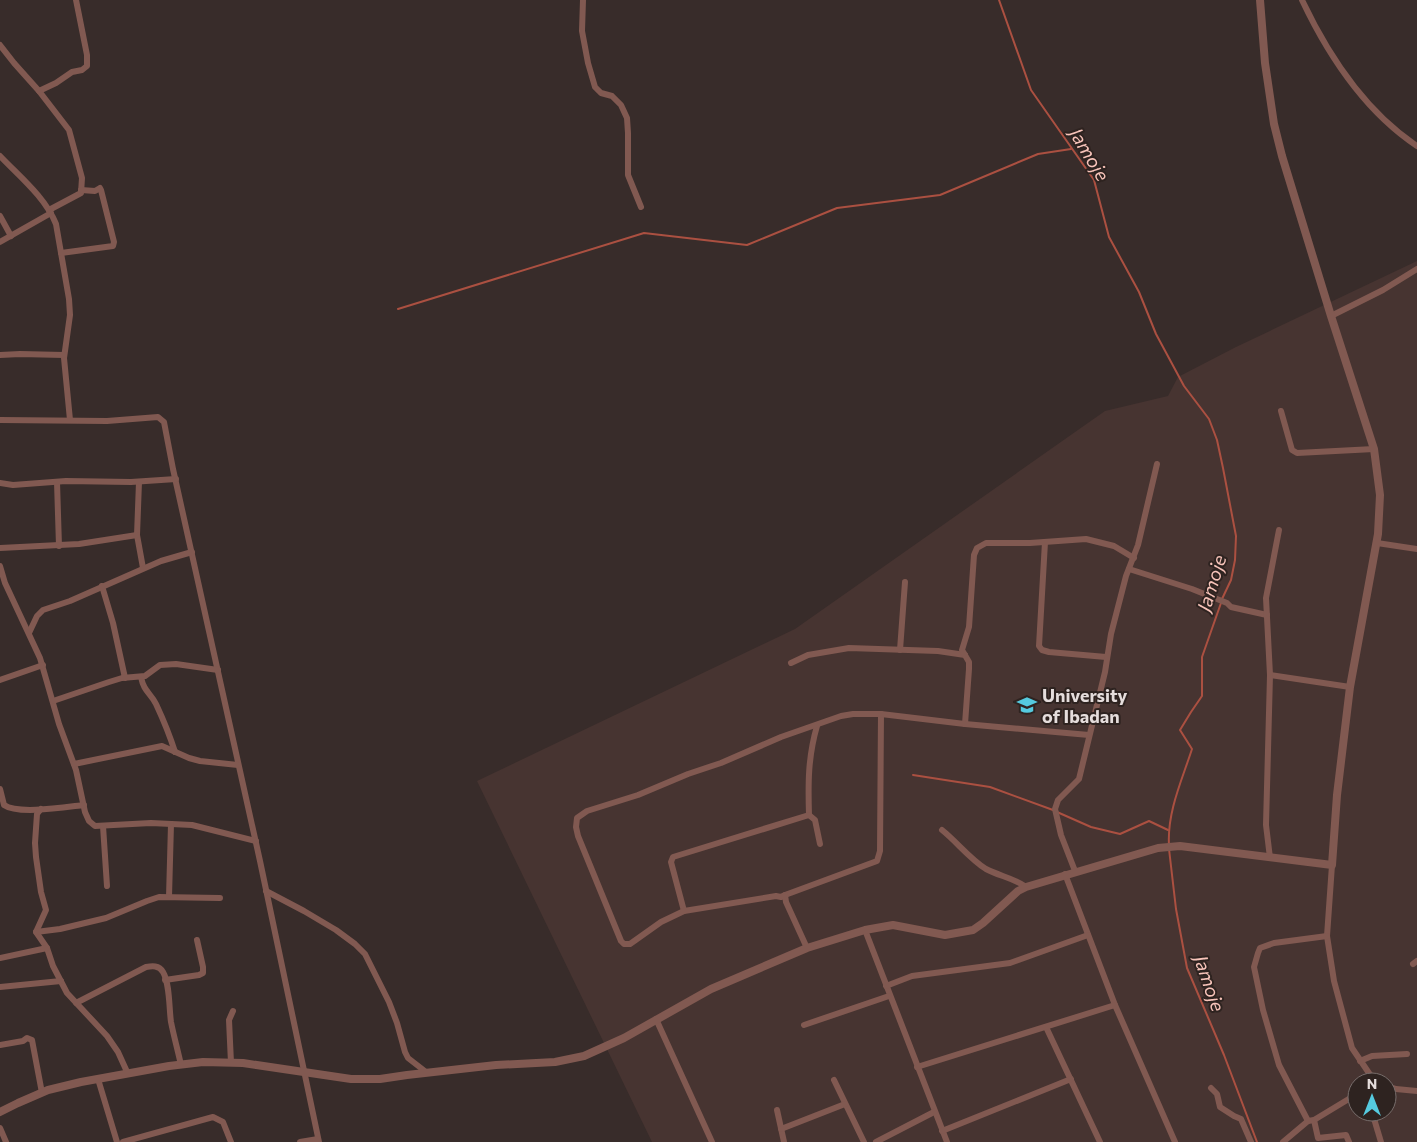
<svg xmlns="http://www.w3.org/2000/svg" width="1417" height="1142" font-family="Commissioner,sans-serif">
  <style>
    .built { fill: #473431; fill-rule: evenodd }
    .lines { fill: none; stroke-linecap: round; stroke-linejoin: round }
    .stream { stroke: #ab5041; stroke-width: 2 }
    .minor { stroke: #815951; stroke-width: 6 }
    .tertiary { stroke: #815951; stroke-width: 8 }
    .labels { text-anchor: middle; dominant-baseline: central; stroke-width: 4; stroke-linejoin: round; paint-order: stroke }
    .poi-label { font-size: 18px; font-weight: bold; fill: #e5dddc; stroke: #2e2320; text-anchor: start }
    .water-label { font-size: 19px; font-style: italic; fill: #f7c3b9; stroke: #2e2320 }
  </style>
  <rect width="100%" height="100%" fill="#382c2a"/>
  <!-- built -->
  <path class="built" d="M1417 261V1142H652L477 781 795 629 1105 411 1168 396 1178 377 1236 347ZM1357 1082H1387V1112H1357Z"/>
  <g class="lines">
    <!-- stream -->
    <g class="stream">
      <polyline points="999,0 1031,90 1094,180 1109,237 1139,292 1156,334 1184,386 1209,419 1217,440 1223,468 1236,536 1235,560 1231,580 1222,599"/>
      <polyline points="398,309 644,233 747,245 837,208 940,195 1038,154 1071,149"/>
      <polyline points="913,775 990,787 1053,810"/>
      <polyline points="1057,812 1091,827 1120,834 1149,821 1168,830"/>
      <path d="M1169 845C1167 812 1182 780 1192 749L1180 730 1191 712 1202 696V657L1221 603"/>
      <polyline points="1169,849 1176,909 1187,968 1224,1055 1257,1142"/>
    </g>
    <!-- minor -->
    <g class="minor">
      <polyline points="583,0 582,31 588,63 595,87 601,93 612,96 621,105 627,118 628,133 628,175 641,207"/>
      <path d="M1302 0C1328 55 1366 112 1417 146"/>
      <polyline points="0,45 14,63 39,91 69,130 82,178 81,193 49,210"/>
      <polyline points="39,91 56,83 72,72 82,70 87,66 87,55 76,0"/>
      <path d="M0 156C20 177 45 197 56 224L69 299 70 315 64 358 70 420"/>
      <polyline points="0,216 11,236"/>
      <polyline points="0,242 51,213"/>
      <polyline points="61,253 113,246 114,242 101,190 100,188 95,191 81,190"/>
      <polyline points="1331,316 1383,290 1417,269"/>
      <polyline points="0,355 20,354 64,355"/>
      <polyline points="1281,411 1292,450 1297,453 1374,449"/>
      <polyline points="0,420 107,421 158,417 164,422 173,469 260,861 319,1142"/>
      <polyline points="57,482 59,546"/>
      <polyline points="139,482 137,535 143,568"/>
      <polyline points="0,483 13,485 66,481 131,482 176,479"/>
      <polyline points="1045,542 1039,646 1042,650 1049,652 1106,657"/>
      <polyline points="1377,543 1417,549"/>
      <polyline points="0,548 79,544 137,535"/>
      <polyline points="0,566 5,583 40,658 59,724 76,770 85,812 89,821 95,826 151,823 192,825 256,841"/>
      <polyline points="1129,569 1192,589 1227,603 1231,607 1267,615"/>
      <polyline points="102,586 113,623 125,678"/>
      <polyline points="29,633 37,616 43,610 70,601 161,561 192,552"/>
      <polyline points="900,650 905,582"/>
      <polyline points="791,663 808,655 849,648 938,651 965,655"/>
      <polyline points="1270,675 1350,687"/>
      <path d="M141 677C144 692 150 692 156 704 163 719 170 736 175 752"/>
      <polyline points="0,680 43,665"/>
      <polyline points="53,701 109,682 122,678 145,676 160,665 176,664 218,670"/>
      <polyline points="965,724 969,669 969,662 962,650 969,627 974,555 977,548 986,543 1030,543 1086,539 1114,546 1134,558"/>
      <polyline points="74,764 162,746 189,758 200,761 238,765"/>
      <path d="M0 789 4 805C18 815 66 807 84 805"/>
      <polyline points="41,809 37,814 35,843 36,857 41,892 46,910 36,932 47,948 53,966 67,993 107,1036 118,1052 128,1074"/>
      <path d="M809 815C808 783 808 757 817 726"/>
      <polyline points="103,826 107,886"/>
      <path d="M942 830C957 842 970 859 986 869 999 876 1014 878 1026 887"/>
      <polyline points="1270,858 1266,825 1270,675 1266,598 1279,530"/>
      <polyline points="1332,865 1327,936 1334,981 1352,1048 1375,1082"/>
      <polyline points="1075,871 1061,835 1055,809 1058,800 1079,779 1105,672 1111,634 1126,576 1138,545 1157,464"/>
      <polyline points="1065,874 1115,1005"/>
      <polyline points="266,891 304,911 336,930 355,944 365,954 389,1002 397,1023 405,1052 408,1058 426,1072"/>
      <polyline points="785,895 877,861 880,851 881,714"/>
      <polyline points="169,897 171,824"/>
      <polyline points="684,911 671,862 673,857 809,815 815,820 820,844"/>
      <polyline points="865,930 947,1142"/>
      <polyline points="36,932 60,929 106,918 147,901 159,897 220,898"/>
      <polyline points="807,948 786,902 785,895 781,897 776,896 684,911 661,922 630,944 624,944 621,941 578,836 576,827 577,818 587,811 638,795 688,774 721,763 781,737 841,716 853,714 881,714 965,724 1089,735"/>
      <polyline points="0,958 47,948"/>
      <polyline points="1413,964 1417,961"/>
      <polyline points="165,980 199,975 203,973 203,967 197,940"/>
      <polyline points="886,986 912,976 1010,963 1088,935"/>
      <polyline points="0,987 61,981"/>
      <path d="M76 1003 146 967C152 966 159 965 163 972 170 984 169 1009 171 1022 174 1037 178 1051 181 1065"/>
      <polyline points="656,1019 712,1142"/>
      <polyline points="804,1025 889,996"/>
      <polyline points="1046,1027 1100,1142"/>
      <polyline points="0,1045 23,1041 27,1038 32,1040 42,1093"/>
      <polyline points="1360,1061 1372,1056 1407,1054"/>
      <polyline points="231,1063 229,1020 233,1011"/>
      <polyline points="917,1067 1115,1005 1175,1142"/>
      <polyline points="98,1079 117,1142"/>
      <polyline points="834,1080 864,1142"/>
      <polyline points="1387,1086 1396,1089 1417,1091"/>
      <polyline points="1211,1088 1217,1094 1220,1107 1234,1116 1241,1119 1251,1142"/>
      <polyline points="777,1110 784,1142"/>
      <polyline points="1372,1112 1381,1142"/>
      <polyline points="1314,1120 1318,1138 1346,1135 1349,1142"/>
      <polyline points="1308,1121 1279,1065 1263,1010 1254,967 1258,953 1260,948 1274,943 1327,936"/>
      <polyline points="0,1128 6,1142"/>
      <polyline points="781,1129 845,1104"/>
      <polyline points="942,1131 1071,1079"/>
      <polyline points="123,1142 213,1117 223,1122 231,1142"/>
      <polyline points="300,1142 318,1139"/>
      <polyline points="876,1142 934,1112"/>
      <polyline points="1283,1142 1308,1121 1314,1120 1357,1094"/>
    </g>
    <!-- tertiary -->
    <polyline class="tertiary" points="0,1112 18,1103 48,1090 81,1082 169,1066 203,1062 243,1063 351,1079 380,1079 407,1075 496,1065 555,1062 584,1056 624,1038 711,989 807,948 865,930 893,925 945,935 973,930 983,923 1018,891 1026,887 1158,848 1180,846 1332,865 1337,795 1350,687 1378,534 1380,495 1374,449 1331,316 1282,156 1274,124 1265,63 1260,0"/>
  </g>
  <!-- icons -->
  <defs>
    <symbol id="university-bare" viewBox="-9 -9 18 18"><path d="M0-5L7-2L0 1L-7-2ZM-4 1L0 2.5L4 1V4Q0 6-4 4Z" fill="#55cadf" stroke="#2e2320" stroke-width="2.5" paint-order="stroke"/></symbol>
  </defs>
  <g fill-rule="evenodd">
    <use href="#university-bare" x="1013" y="691" width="28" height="28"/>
  </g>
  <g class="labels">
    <!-- poi labels -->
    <g class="poi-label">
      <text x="1042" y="695">University<tspan x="1042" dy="21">of Ibadan</tspan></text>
    </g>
    <!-- water labels -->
    <g class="water-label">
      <text transform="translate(1090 154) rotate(59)">Jamoje</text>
      <text transform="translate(1211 583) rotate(-73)">Jamoje</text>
      <text transform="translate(1210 983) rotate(71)">Jamoje</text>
    </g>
  </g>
  <!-- north arrow -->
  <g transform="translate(1372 1097)"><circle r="24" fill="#2e2320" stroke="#776d6b"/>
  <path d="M0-4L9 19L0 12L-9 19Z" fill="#55cadf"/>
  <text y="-8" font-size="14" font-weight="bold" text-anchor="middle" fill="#e5dddc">N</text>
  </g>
</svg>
